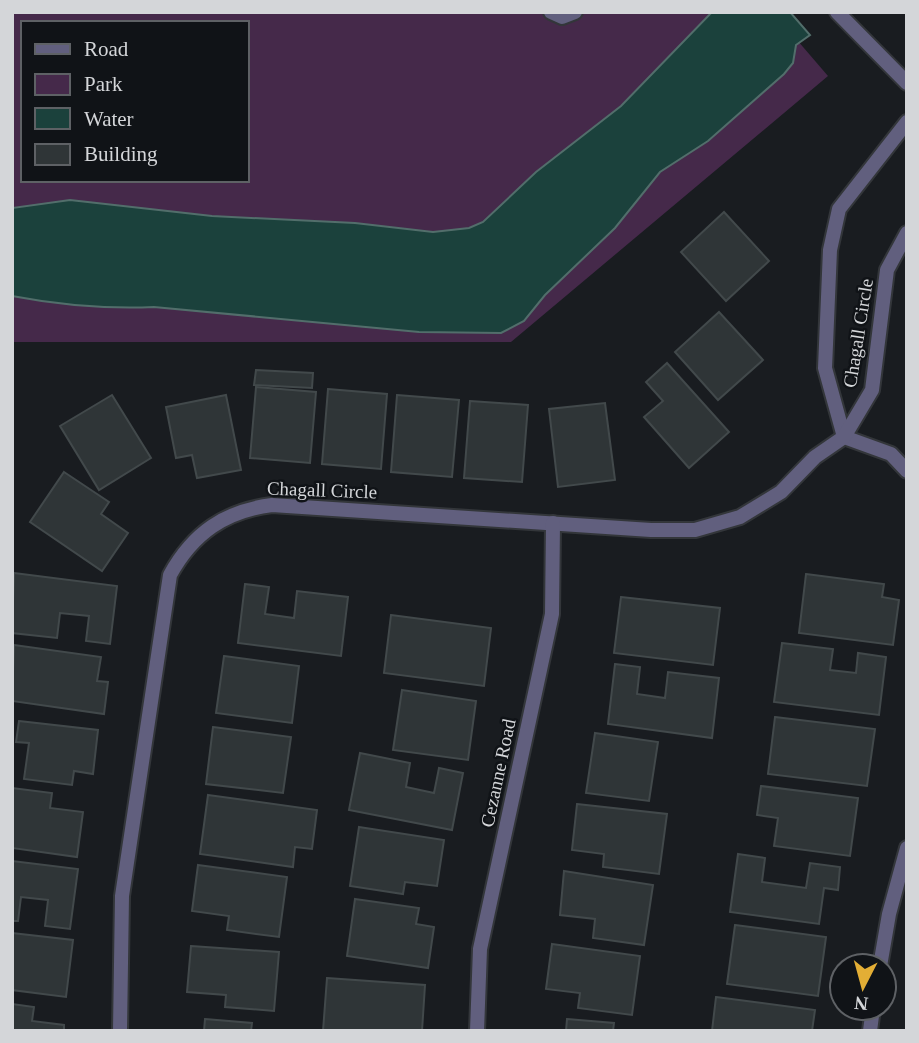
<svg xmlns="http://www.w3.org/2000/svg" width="919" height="1043" font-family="'Times New Roman',serif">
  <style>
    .green { fill: #45294a; fill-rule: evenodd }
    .water { fill: #1b413c; stroke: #526e6b; stroke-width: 2 }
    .building { fill: #2f3537; stroke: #42494b; stroke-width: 2 }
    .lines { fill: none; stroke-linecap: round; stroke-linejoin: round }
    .service-casing { stroke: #33363a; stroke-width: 18 }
    .minor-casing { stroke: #33363a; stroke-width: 18 }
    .tertiary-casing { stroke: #33363a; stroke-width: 18 }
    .service { stroke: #615f7e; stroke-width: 14 }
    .minor { stroke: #615f7e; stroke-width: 14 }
    .tertiary { stroke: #615f7e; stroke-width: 14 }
    .labels { text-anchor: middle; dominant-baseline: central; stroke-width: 5; stroke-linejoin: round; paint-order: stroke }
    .street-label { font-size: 19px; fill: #d4d6d9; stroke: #101317 }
  </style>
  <rect width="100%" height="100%" fill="#191c20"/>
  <!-- green -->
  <path class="green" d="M12 12H773L828 76 511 342H12ZM23 23H247V180H23Z"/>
  <!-- water -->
  <path class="water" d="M712 12H790L810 35 796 45 793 63 784 74 708 141 660 172 615 228 545 295 524 321 501 333 419 332 154 307C107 309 59 305 12 296V208L70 200 212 216 355 223 433 232 469 228 483 222 536 172 621 106Z"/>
  <!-- building -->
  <g class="building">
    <polygon points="724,212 769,261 726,301 681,252"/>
    <polygon points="719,312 763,360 718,400 675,352"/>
    <polygon points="667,363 729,432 689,468 644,417 663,401 646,382"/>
    <polygon points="256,370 313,373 312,388 254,385"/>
    <polygon points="256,387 316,392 310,463 250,458"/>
    <polygon points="328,389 387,394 381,469 322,464"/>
    <polygon points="112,395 151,458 99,490 60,426"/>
    <polygon points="226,395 241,470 197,478 192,455 176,458 166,407"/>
    <polygon points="397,395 459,400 452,477 391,472"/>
    <polygon points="470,401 528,405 522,482 464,478"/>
    <polygon points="605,403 615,480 558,487 549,409"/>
    <polygon points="64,472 109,502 101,514 128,533 102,571 30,522"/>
    <polygon points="14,573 117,586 110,644 86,641 89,616 60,613 57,638 12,633"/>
    <polygon points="806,574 884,584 882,597 899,600 893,645 799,633"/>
    <polygon points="245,584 269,587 265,614 294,618 297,591 348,597 341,656 238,643"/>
    <polygon points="621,597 720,608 713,665 614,653"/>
    <polygon points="391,615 491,628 484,686 384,673"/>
    <polygon points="782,643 833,649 830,670 856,673 858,653 886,657 879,715 774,702"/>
    <polygon points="14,645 101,657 97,681 108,682 104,714 12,701"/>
    <polygon points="224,656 299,666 292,723 216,713"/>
    <polygon points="615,664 640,667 637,694 665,698 668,672 719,678 712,738 608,724"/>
    <polygon points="402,690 476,701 468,760 393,750"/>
    <polygon points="775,717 875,729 867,786 768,774"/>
    <polygon points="19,721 98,730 93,774 74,771 72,785 24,779 29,743 16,742"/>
    <polygon points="213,727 291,737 283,793 206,784"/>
    <polygon points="595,733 658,742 649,801 586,793"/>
    <polygon points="360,753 410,763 406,787 434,793 439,768 463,773 452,830 349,810"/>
    <polygon points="761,786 858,798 850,856 774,846 778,818 757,815"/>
    <polygon points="12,788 52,793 50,808 83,812 77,857 12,848"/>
    <polygon points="208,795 317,810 312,849 295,847 293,867 200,854"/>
    <polygon points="577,804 667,814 659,874 603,867 604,854 572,850"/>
    <polygon points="359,827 444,840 437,886 405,882 403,894 350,886"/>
    <polygon points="738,854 765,858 762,882 806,888 810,863 840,867 838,890 824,888 819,924 730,912"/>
    <polygon points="12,861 78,869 70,929 45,926 48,900 21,897 18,921 12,921"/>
    <polygon points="198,865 287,877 279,937 227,930 229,916 192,911"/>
    <polygon points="564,871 653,885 644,945 593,938 595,919 560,915"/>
    <polygon points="355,899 419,908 416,924 434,927 428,968 347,956"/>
    <polygon points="735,925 826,937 818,996 727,984"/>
    <polygon points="12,933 73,940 66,997 12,990"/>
    <polygon points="552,944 640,956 632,1015 578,1008 580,993 546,989"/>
    <polygon points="191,946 279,952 274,1011 225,1007 226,995 187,992"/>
    <polygon points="327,978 425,985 422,1031 323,1031"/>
    <polygon points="716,997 815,1010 812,1031 712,1031"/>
    <polygon points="12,1004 34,1007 32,1021 64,1025 64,1031 12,1031"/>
    <polygon points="205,1019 252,1023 251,1031 204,1031"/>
    <polygon points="567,1019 614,1023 613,1031 566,1031"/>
  </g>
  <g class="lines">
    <defs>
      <polyline id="service" points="551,12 562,17 575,12"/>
      <g id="minor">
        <polyline points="844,437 825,368 830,250 839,209 907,122"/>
        <polyline points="844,437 891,454 907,471"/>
        <polyline points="880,966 889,914 907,848"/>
        <path d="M120 1031 122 896 170 575C193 533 225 511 272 505L651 530H695L740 517 781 492 815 457 844 437 872 390 887 270 907 233"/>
        <polyline points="477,1031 480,949 552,614 553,523"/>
        <polyline points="870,1031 873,1008"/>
      </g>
      <polyline id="tertiary" points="837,12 907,83"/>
    </defs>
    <!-- service casing -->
    <use href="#service" class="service-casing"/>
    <!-- minor casing -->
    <use href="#minor" class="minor-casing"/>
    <!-- tertiary casing -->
    <use href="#tertiary" class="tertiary-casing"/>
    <!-- service -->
    <use href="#service" class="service"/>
    <!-- minor -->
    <use href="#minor" class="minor"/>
    <!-- tertiary -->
    <use href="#tertiary" class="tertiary"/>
  </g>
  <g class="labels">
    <!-- street labels -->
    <g class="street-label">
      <text transform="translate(858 333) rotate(-81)">Chagall Circle</text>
      <text transform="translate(322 490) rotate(2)">Chagall Circle</text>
      <text transform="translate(498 773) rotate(-78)">Cezanne Road</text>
    </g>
  </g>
  <!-- border -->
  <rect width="919" height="1043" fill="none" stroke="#d4d6d9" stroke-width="28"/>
  <!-- legend -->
  <rect x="21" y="21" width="228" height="161" fill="#101317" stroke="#5e6165" stroke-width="2"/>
  <rect x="35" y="44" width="35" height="10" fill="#615f7e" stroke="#5e6165" stroke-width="2"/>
  <text x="84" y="56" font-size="21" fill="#d4d6d9">Road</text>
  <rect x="35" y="74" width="35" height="21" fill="#45294a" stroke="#5e6165" stroke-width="2"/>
  <text x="84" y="91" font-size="21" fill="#d4d6d9">Park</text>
  <rect x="35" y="108" width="35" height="21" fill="#1b413c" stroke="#5e6165" stroke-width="2"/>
  <text x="84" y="126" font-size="21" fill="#d4d6d9">Water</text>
  <rect x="35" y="144" width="35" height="21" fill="#2f3537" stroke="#5e6165" stroke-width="2"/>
  <text x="84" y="161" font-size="21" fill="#d4d6d9">Building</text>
  <!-- north arrow -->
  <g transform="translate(863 987) rotate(186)"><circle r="33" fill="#101317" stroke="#5e6165" stroke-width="2"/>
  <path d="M0-5L12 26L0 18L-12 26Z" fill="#e3ae35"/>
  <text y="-10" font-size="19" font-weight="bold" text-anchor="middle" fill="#d4d6d9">N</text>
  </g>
</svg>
